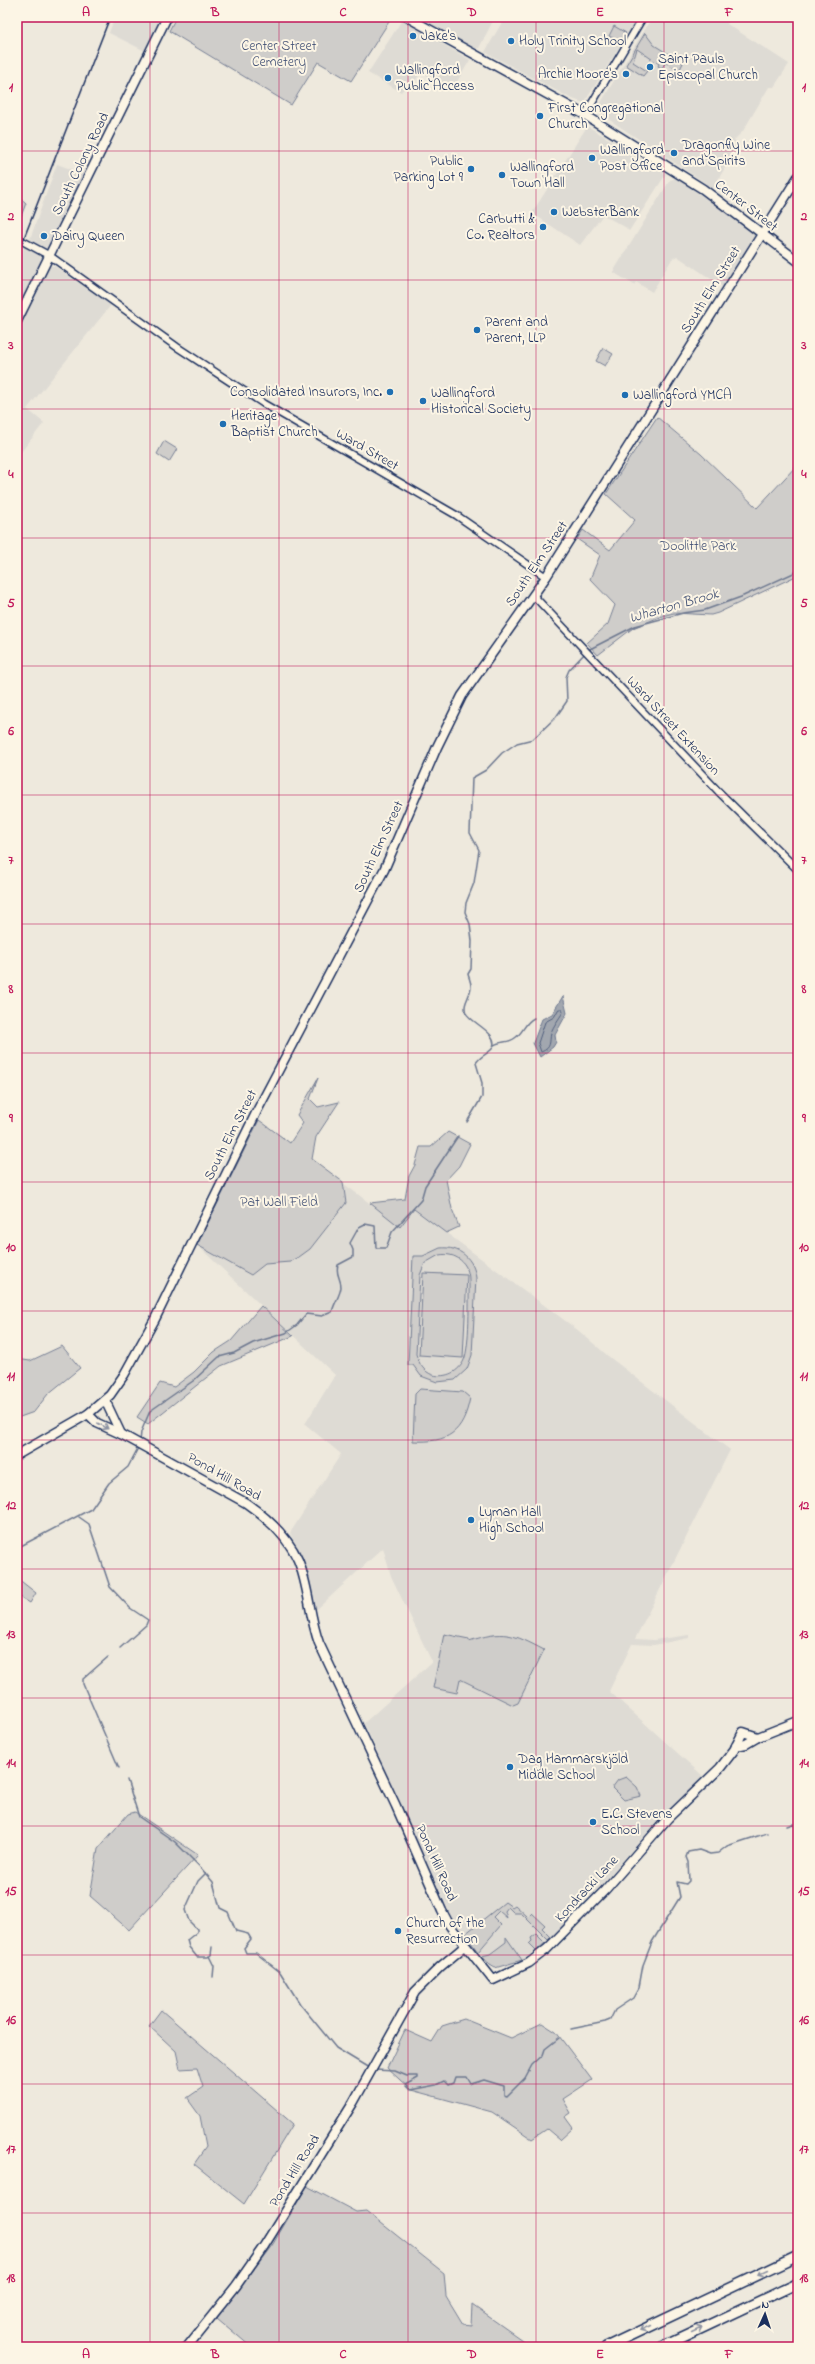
<svg xmlns="http://www.w3.org/2000/svg" width="815" height="2364" font-family="'Indie Flower',sans-serif">
  <style>
    .built { fill: #dedbd4 }
    .green { fill: #cfcdca; stroke: #757e94; fill-rule: evenodd }
    .water { fill: #a2a7af; stroke: #6c778f }
    .lines { fill: none; stroke-linecap: round; stroke-linejoin: round }
    .shore { stroke: #515f7e; stroke-width: 1 }
    .stream { stroke: #6c778f; stroke-width: 1.5 }
    .minor-casing { stroke: #1b2f5e; stroke-width: 9 }
    .major-casing { stroke: #1b2f5e; stroke-width: 11 }
    .highway-casing { stroke: #1b2f5e; stroke-width: 12 }
    .minor { stroke: #fcf5e5; stroke-width: 6 }
    .major { stroke: #fcf5e5; stroke-width: 8 }
    .highway { stroke: #fcf5e5; stroke-width: 9 }
    .rail { stroke: #1b2f5e; stroke-width: 1.5 }
    .oneway { stroke: #8c92a2 }
    .grid { fill: none; stroke: #c2185b; stroke-width: 1; stroke-opacity: 0.55 }
    .poi-dot { fill: #1f6fb2; stroke: #fcf5e5; stroke-width: 1.5 }
    .labels { text-anchor: middle; dominant-baseline: central; stroke-width: 4; stroke-linejoin: round; paint-order: stroke }
    .poi-label { font-size: 14px; fill: #1b2f5e; stroke: #fcf5e5; text-anchor: start }
    .park-label { font-size: 14px; fill: #485679; stroke: #fcf5e5 }
    .street-label { font-size: 14px; fill: #1b2f5e; stroke: #fcf5e5 }
    .water-label { font-size: 15px; font-style: italic; fill: #445376; stroke: #fcf5e5 }
    .neatline { fill: none; stroke: #c2185b; stroke-width: 1.5 }
    .grid-label { font-size: 13px; text-anchor: middle; font-weight: bold; fill: #c2185b }
  </style>
  <rect width="100%" height="100%" fill="#eee9dd"/>
  <filter id="ink" filterUnits="userSpaceOnUse"><feTurbulence type="fractalNoise" baseFrequency=".025" numOctaves="2"/><feDisplacementMap in="SourceGraphic" scale="8" xChannelSelector="R" yChannelSelector="G"/><feConvolveMatrix kernelMatrix="1 2 1 2 8 2 1 2 1" color-interpolation-filters="sRGB"/></filter>
  <g filter="url(#ink)">
    <!-- built -->
    <g class="built">
      <polygon points="115,17 161,17 145,51 109,33"/>
      <polygon points="419,17 495,17 479,48 475,48"/>
      <polygon points="505,17 542,17 551,23 555,17 638,17 584,103 570,98 485,52"/>
      <polygon points="652,17 731,17 727,24 789,64 774,87 769,87 743,131 734,140 739,144 713,188 596,111"/>
      <polygon points="402,20 470,60 452,90 421,72 414,83 411,81 401,92 368,73"/>
      <polygon points="589,127 666,174 629,231 625,227 603,215 580,245 532,213 586,128"/>
      <polygon points="57,164 84,174 46,249 30,239"/>
      <polygon points="677,178 755,234 723,287 677,256 672,259 652,292 636,282 634,285 613,272 670,180"/>
      <polygon points="24,245 40,254 41,261 17,310 17,263"/>
      <polygon points="50,266 54,266 111,305 27,409 44,423 17,457 17,332"/>
      <polygon points="259,1120 400,1226 414,1209 579,1331 608,1356 730,1450 635,1639 654,1640 689,1635 689,1638 654,1645 632,1644 609,1691 704,1777 662,1816 593,1894 541,1947 526,1958 509,1965 491,1966 453,1920 364,1723 432,1662 391,1576 383,1548 316,1610 304,1561 290,1533 341,1454 305,1424 335,1375 198,1246"/>
    </g>
    <!-- green -->
    <g class="green">
      <polygon points="176,17 392,17 351,81 318,62 291,105 169,31"/>
      <polygon points="614,26 626,33 620,42 609,36"/>
      <polygon points="645,33 654,45 683,63 679,71 666,63 661,68 658,66 659,64 637,49 633,62 647,71 643,76 626,65"/>
      <polygon points="17,195 26,203 17,227"/>
      <polygon points="603,348 613,354 605,366 596,361"/>
      <polygon points="657,417 701,454 757,508 798,464 798,575 718,613 711,615 674,613 662,616 633,628 598,655 587,643 608,624 615,605 590,579 600,555 577,539 583,530 610,550 635,520 606,494"/>
      <polygon points="164,441 177,449 169,462 157,454"/>
      <polygon points="318,1078 310,1099 318,1107 339,1102 316,1137 312,1159 343,1182 346,1203 310,1249 299,1257 290,1262 265,1264 251,1275 197,1245 259,1120 290,1143 303,1123 297,1115"/>
      <polygon points="448,1132 470,1144 459,1166 446,1180 452,1209 459,1227 446,1233 414,1209 400,1227 370,1203 405,1199 409,1176 415,1165 420,1147 431,1147"/>
      <path d="M440 1248C460 1246 474 1259 476 1278L472 1355 467 1369 455 1380 437 1382 421 1376 413 1365H408L413 1256H423ZM439 1255C456 1252 469 1263 469 1280 469 1298 470 1346 464 1360 459 1372 446 1378 433 1375 424 1372 419 1364 416 1354L420 1275 425 1263Z"/>
      <polygon points="423,1273 467,1275 463,1358 419,1355"/>
      <polygon points="261,1306 293,1336 221,1366 148,1424 137,1417 160,1383 174,1387 194,1372 214,1352 231,1341"/>
      <polygon points="62,1346 80,1368 48,1394 34,1412 17,1418 17,1359 30,1361"/>
      <path d="M420 1389 463 1392 470 1398C463 1433 448 1443 413 1441L415 1394Z"/>
      <polygon points="17,1578 36,1593 30,1603 17,1595"/>
      <path d="M444 1634 469 1639V1641C503 1630 512 1633 544 1650L518 1703 513 1705 460 1679 457 1693 433 1688Z"/>
      <polygon points="626,1777 637,1787 641,1796 624,1800 612,1788 618,1780"/>
      <polygon points="135,1812 198,1855 129,1930 90,1896 98,1849 128,1814"/>
      <polygon points="505,1902 512,1907 515,1905 528,1917 532,1913 545,1925 542,1928 551,1937 548,1940 521,1913 514,1913 508,1907 505,1911 507,1918 499,1911 493,1917 501,1925 478,1952 465,1934"/>
      <polygon points="536,1934 545,1943 536,1951 529,1944 532,1941 531,1938"/>
      <polygon points="506,1937 522,1960 495,1968 490,1965 482,1956 490,1954 506,1942"/>
      <polygon points="161,2010 293,2124 244,2204 194,2164 206,2147 200,2116 187,2098 203,2087 197,2068 180,2069 176,2051 149,2026"/>
      <polygon points="464,2019 511,2038 542,2023 556,2032 592,2080 563,2099 571,2113 565,2117 573,2128 560,2140 547,2129 532,2139 492,2112 411,2090 387,2068 405,2030 432,2042 442,2026"/>
      <polygon points="307,2186 356,2212 366,2211 444,2273 446,2296 463,2324 471,2325 472,2305 532,2347 251,2347 217,2318 273,2244"/>
    </g>
    <!-- water -->
    <polygon class="water" points="563,996 567,1013 555,1035 556,1042 553,1047 540,1057 533,1043 542,1019 552,1014"/>
    <g class="lines">
      <!-- shore -->
      <path class="shore" d="M559 1009H562L563 1012C559 1019 553 1026 551 1033 549 1042 552 1048 541 1052L538 1043 545 1022 554 1017Z"/>
      <!-- stream -->
      <g class="stream">
        <polyline points="588,650 635,626 683,613 705,610 741,597 798,571"/>
        <path d="M494 1045C501 1041 509 1043 515 1038 524 1032 524 1023 534 1018"/>
        <path d="M467 1122 482 1097V1083L476 1063C480 1055 491 1053 493 1047 499 1033 471 1023 466 1013 462 1003 471 996 471 986 471 982 469 978 468 974L471 969 472 941 470 924 465 912 466 903 474 883 479 850 470 833 472 778 486 770 502 753 517 743 533 739 556 717 567 701 566 677 569 670 586 652"/>
        <path d="M140 1442 141 1432 150 1411 193 1381 219 1357 234 1353 253 1343 286 1333 297 1325 306 1314 322 1316 332 1312C334 1303 340 1296 341 1287 341 1278 335 1274 338 1265L353 1257V1250L350 1243 359 1227 365 1224 375 1226 376 1248H386L392 1232 421 1200 425 1186 458 1136"/>
        <polyline points="79,1517 89,1524 110,1587 130,1608 148,1620 146,1625 120,1648"/>
        <polyline points="17,1548 91,1509 109,1483 128,1467 138,1448"/>
        <polyline points="108,1657 83,1679 83,1684 119,1768"/>
        <polyline points="127,1780 139,1817 175,1842 199,1866 213,1882 220,1908 228,1912 236,1931 248,1934 251,1939 244,1948 246,1953 256,1953 280,1972 300,2004 336,2048 369,2068"/>
        <polyline points="787,1826 793,1824 797,1826 798,1824"/>
        <polyline points="205,1874 198,1881 185,1910 189,1921 197,1929 197,1932 187,1940 189,1947 197,1957 208,1957 211,1955 212,1947"/>
        <polyline points="209,1956 214,1966 213,1977"/>
        <polyline points="571,2029 605,2022 610,2020 615,2010 633,1998 639,1987 643,1965 652,1942 680,1897 677,1882 686,1884 689,1881 688,1862 686,1857 688,1852 699,1850 710,1854 718,1853 727,1846 767,1833"/>
        <polyline points="375,2070 395,2071 407,2076 418,2076 418,2078 405,2085 410,2090 436,2085 444,2081 448,2085 453,2083 455,2077 467,2077 471,2084 484,2080 504,2086 504,2095 507,2096 525,2078 532,2065 543,2055 545,2049 559,2038"/>
      </g>
      <defs>
        <g id="minor">
          <polyline points="585,115 643,17"/>
          <polyline points="17,238 50,256 177,347 264,404 456,515 546,577"/>
          <polyline points="533,595 718,791 798,870"/>
        </g>
        <g id="major">
          <polyline points="407,17 585,115 703,189 798,261"/>
          <polyline points="17,321 167,17"/>
          <polyline points="105,1400 121,1434"/>
          <path d="M88 1414 97 1423 121 1434 246 1503C266 1517 288 1537 298 1560 309 1586 309 1616 319 1643L396 1806 442 1911 450 1926 493 1980 529 1963 547 1949 605 1890 668 1818 720 1768 734 1750 743 1732 758 1737"/>
          <polyline points="17,1455 88,1414 110,1395 124,1375 155,1319 257,1111 384,870 437,747 462,696 546,577 798,177"/>
          <polyline points="736,1746 746,1744 758,1737 798,1721"/>
          <polyline points="187,2347 236,2286 264,2246 353,2103 415,1992 440,1967 465,1946"/>
        </g>
        <g id="highway">
          <polyline points="606,2347 798,2256"/>
          <polyline points="662,2347 798,2283"/>
        </g>
      </defs>
      <!-- minor casing -->
      <use href="#minor" class="minor-casing"/>
      <!-- major casing -->
      <use href="#major" class="major-casing"/>
      <!-- highway casing -->
      <use href="#highway" class="highway-casing"/>
      <!-- minor -->
      <use href="#minor" class="minor"/>
      <!-- major -->
      <use href="#major" class="major"/>
      <!-- highway -->
      <use href="#highway" class="highway"/>
      <!-- rail -->
      <polyline class="rail" points="17,256 110,17"/>
    </g>
    <!-- one-way arrows -->
    <defs><path id="oneway-shaft" d="M-6 0H5M1.5-3L5.5 0L1.5 3" fill="none" stroke-width="1.6" stroke-linecap="round" stroke-linejoin="round"/></defs>
    <g class="oneway">
      <use href="#oneway-shaft" transform="translate(103 1426) rotate(29)"/>
      <use href="#oneway-shaft" transform="translate(763 2273) rotate(155)"/>
      <use href="#oneway-shaft" transform="translate(645 2328) rotate(155)"/>
      <use href="#oneway-shaft" transform="translate(697 2330) rotate(-25)"/>
    </g>
  </g>
  <!-- grid -->
  <path class="grid" d="M150 17V2347M279 17V2347M408 17V2347M536 17V2347M664 17V2347M17 151H798M17 280H798M17 409H798M17 538H798M17 666H798M17 795H798M17 924H798M17 1053H798M17 1182H798M17 1311H798M17 1440H798M17 1569H798M17 1698H798M17 1826H798M17 1955H798M17 2084H798M17 2213H798"/>
  <!-- markers -->
  <g class="poi-dot">
    <circle cx="413" cy="36" r="4"/>
    <circle cx="511" cy="41" r="4"/>
    <circle cx="650" cy="67" r="4"/>
    <circle cx="626" cy="74" r="4"/>
    <circle cx="388" cy="78" r="4"/>
    <circle cx="540" cy="116" r="4"/>
    <circle cx="674" cy="153" r="4"/>
    <circle cx="592" cy="158" r="4"/>
    <circle cx="471" cy="169" r="4"/>
    <circle cx="502" cy="175" r="4"/>
    <circle cx="554" cy="212" r="4"/>
    <circle cx="543" cy="227" r="4"/>
    <circle cx="44" cy="236" r="4"/>
    <circle cx="477" cy="330" r="4"/>
    <circle cx="390" cy="392" r="4"/>
    <circle cx="625" cy="395" r="4"/>
    <circle cx="423" cy="401" r="4"/>
    <circle cx="223" cy="424" r="4"/>
    <circle cx="471" cy="1520" r="4"/>
    <circle cx="510" cy="1767" r="4"/>
    <circle cx="593" cy="1822" r="4"/>
    <circle cx="398" cy="1931" r="4"/>
  </g>
  <g class="labels">
    <!-- poi labels -->
    <g class="poi-label">
      <text x="421" y="36">Jake's</text>
      <text x="519" y="41">Holy Trinity School</text>
      <text x="658" y="59">Saint Pauls<tspan x="658" dy="16">Episcopal Church</tspan></text>
      <text x="396" y="70">Wallingford<tspan x="396" dy="16">Public Access</tspan></text>
      <text x="618" y="74" text-anchor="end">Archie Moore's</text>
      <text x="548" y="108">First Congregational<tspan x="548" dy="16">Church</tspan></text>
      <text x="682" y="145">Dragonfly Wine<tspan x="682" dy="16">and Spirits</tspan></text>
      <text x="600" y="150">Wallingford<tspan x="600" dy="16">Post Office</tspan></text>
      <text x="463" y="161" text-anchor="end">Public<tspan x="463" dy="16">Parking Lot 9</tspan></text>
      <text x="510" y="167">Wallingford<tspan x="510" dy="16">Town Hall</tspan></text>
      <text x="562" y="212">WebsterBank</text>
      <text x="535" y="219" text-anchor="end">Carbutti &amp;<tspan x="535" dy="16">Co. Realtors</tspan></text>
      <text x="52" y="236">Dairy Queen</text>
      <text x="485" y="322">Parent and<tspan x="485" dy="16">Parent, LLP</tspan></text>
      <text x="382" y="392" text-anchor="end">Consolidated Insurors, Inc.</text>
      <text x="431" y="393">Wallingford<tspan x="431" dy="16">Historical Society</tspan></text>
      <text x="633" y="395">Wallingford YMCA</text>
      <text x="231" y="416">Heritage<tspan x="231" dy="16">Baptist Church</tspan></text>
      <text x="479" y="1512">Lyman Hall<tspan x="479" dy="16">High School</tspan></text>
      <text x="518" y="1759">Dag Hammarskjöld<tspan x="518" dy="16">Middle School</tspan></text>
      <text x="601" y="1814">E.C. Stevens<tspan x="601" dy="16">School</tspan></text>
      <text x="406" y="1923">Church of the<tspan x="406" dy="16">Resurrection</tspan></text>
    </g>
    <!-- park labels -->
    <g class="park-label">
      <text x="279" y="46">Center Street<tspan x="279" dy="16">Cemetery</tspan></text>
      <text x="698" y="546">Doolittle Park</text>
      <text x="279" y="1202">Pat Wall Field</text>
    </g>
    <!-- street labels -->
    <g class="street-label">
      <text transform="translate(81 164) rotate(-64)">South Colony Road</text>
      <text transform="translate(746 206) rotate(38)">Center Street</text>
      <text transform="translate(711 290) rotate(-58)">South Elm Street</text>
      <text transform="translate(367 450) rotate(30)">Ward Street</text>
      <text transform="translate(537 564) rotate(-56)">South Elm Street</text>
      <text transform="translate(673 726) rotate(47)">Ward Street Extension</text>
      <text transform="translate(379 847) rotate(-65)">South Elm Street</text>
      <text transform="translate(231 1135) rotate(-63)">South Elm Street</text>
      <text transform="translate(224 1477) rotate(30)">Pond Hill Road</text>
      <text transform="translate(436 1863) rotate(66)">Pond Hill Road</text>
      <text transform="translate(587 1889) rotate(-47)">Kondracki Lane</text>
      <text transform="translate(295 2171) rotate(-58)">Pond Hill Road</text>
    </g>
    <!-- water labels -->
    <g class="water-label">
      <text transform="translate(674 606) rotate(-16)">Wharton Brook</text>
    </g>
  </g>
  <!-- margin -->
  <rect width="815" height="2364" fill="none" stroke="#fcf5e5" stroke-width="44"/>
  <!-- north arrow -->
  <g transform="translate(765 2314) rotate(3)" stroke="#fcf5e5" stroke-width="3" paint-order="stroke">
  <path d="M0-3L7 15L0 10L-7 15Z" fill="#1b2f5e"/>
  <text y="-6" font-size="11" font-weight="bold" text-anchor="middle" fill="#1b2f5e">N</text>
  </g>
  <rect x="22" y="22" width="771" height="2320" class="neatline"/>
  <g class="grid-label">
    <text x="86" y="16">A</text>
    <text x="215" y="16">B</text>
    <text x="343" y="16">C</text>
    <text x="472" y="16">D</text>
    <text x="600" y="16">E</text>
    <text x="729" y="16">F</text>
    <text x="11" y="91">1</text>
    <text x="804" y="91">1</text>
    <text x="11" y="220">2</text>
    <text x="804" y="220">2</text>
    <text x="11" y="349">3</text>
    <text x="804" y="349">3</text>
    <text x="11" y="478">4</text>
    <text x="804" y="478">4</text>
    <text x="11" y="607">5</text>
    <text x="804" y="607">5</text>
    <text x="11" y="735">6</text>
    <text x="804" y="735">6</text>
    <text x="11" y="864">7</text>
    <text x="804" y="864">7</text>
    <text x="11" y="993">8</text>
    <text x="804" y="993">8</text>
    <text x="11" y="1122">9</text>
    <text x="804" y="1122">9</text>
    <text x="11" y="1251">10</text>
    <text x="804" y="1251">10</text>
    <text x="11" y="1380">11</text>
    <text x="804" y="1380">11</text>
    <text x="11" y="1509">12</text>
    <text x="804" y="1509">12</text>
    <text x="11" y="1638">13</text>
    <text x="804" y="1638">13</text>
    <text x="11" y="1767">14</text>
    <text x="804" y="1767">14</text>
    <text x="11" y="1895">15</text>
    <text x="804" y="1895">15</text>
    <text x="11" y="2024">16</text>
    <text x="804" y="2024">16</text>
    <text x="11" y="2153">17</text>
    <text x="804" y="2153">17</text>
    <text x="11" y="2282">18</text>
    <text x="804" y="2282">18</text>
    <text x="86" y="2358">A</text>
    <text x="215" y="2358">B</text>
    <text x="343" y="2358">C</text>
    <text x="472" y="2358">D</text>
    <text x="600" y="2358">E</text>
    <text x="729" y="2358">F</text>
  </g>
</svg>
